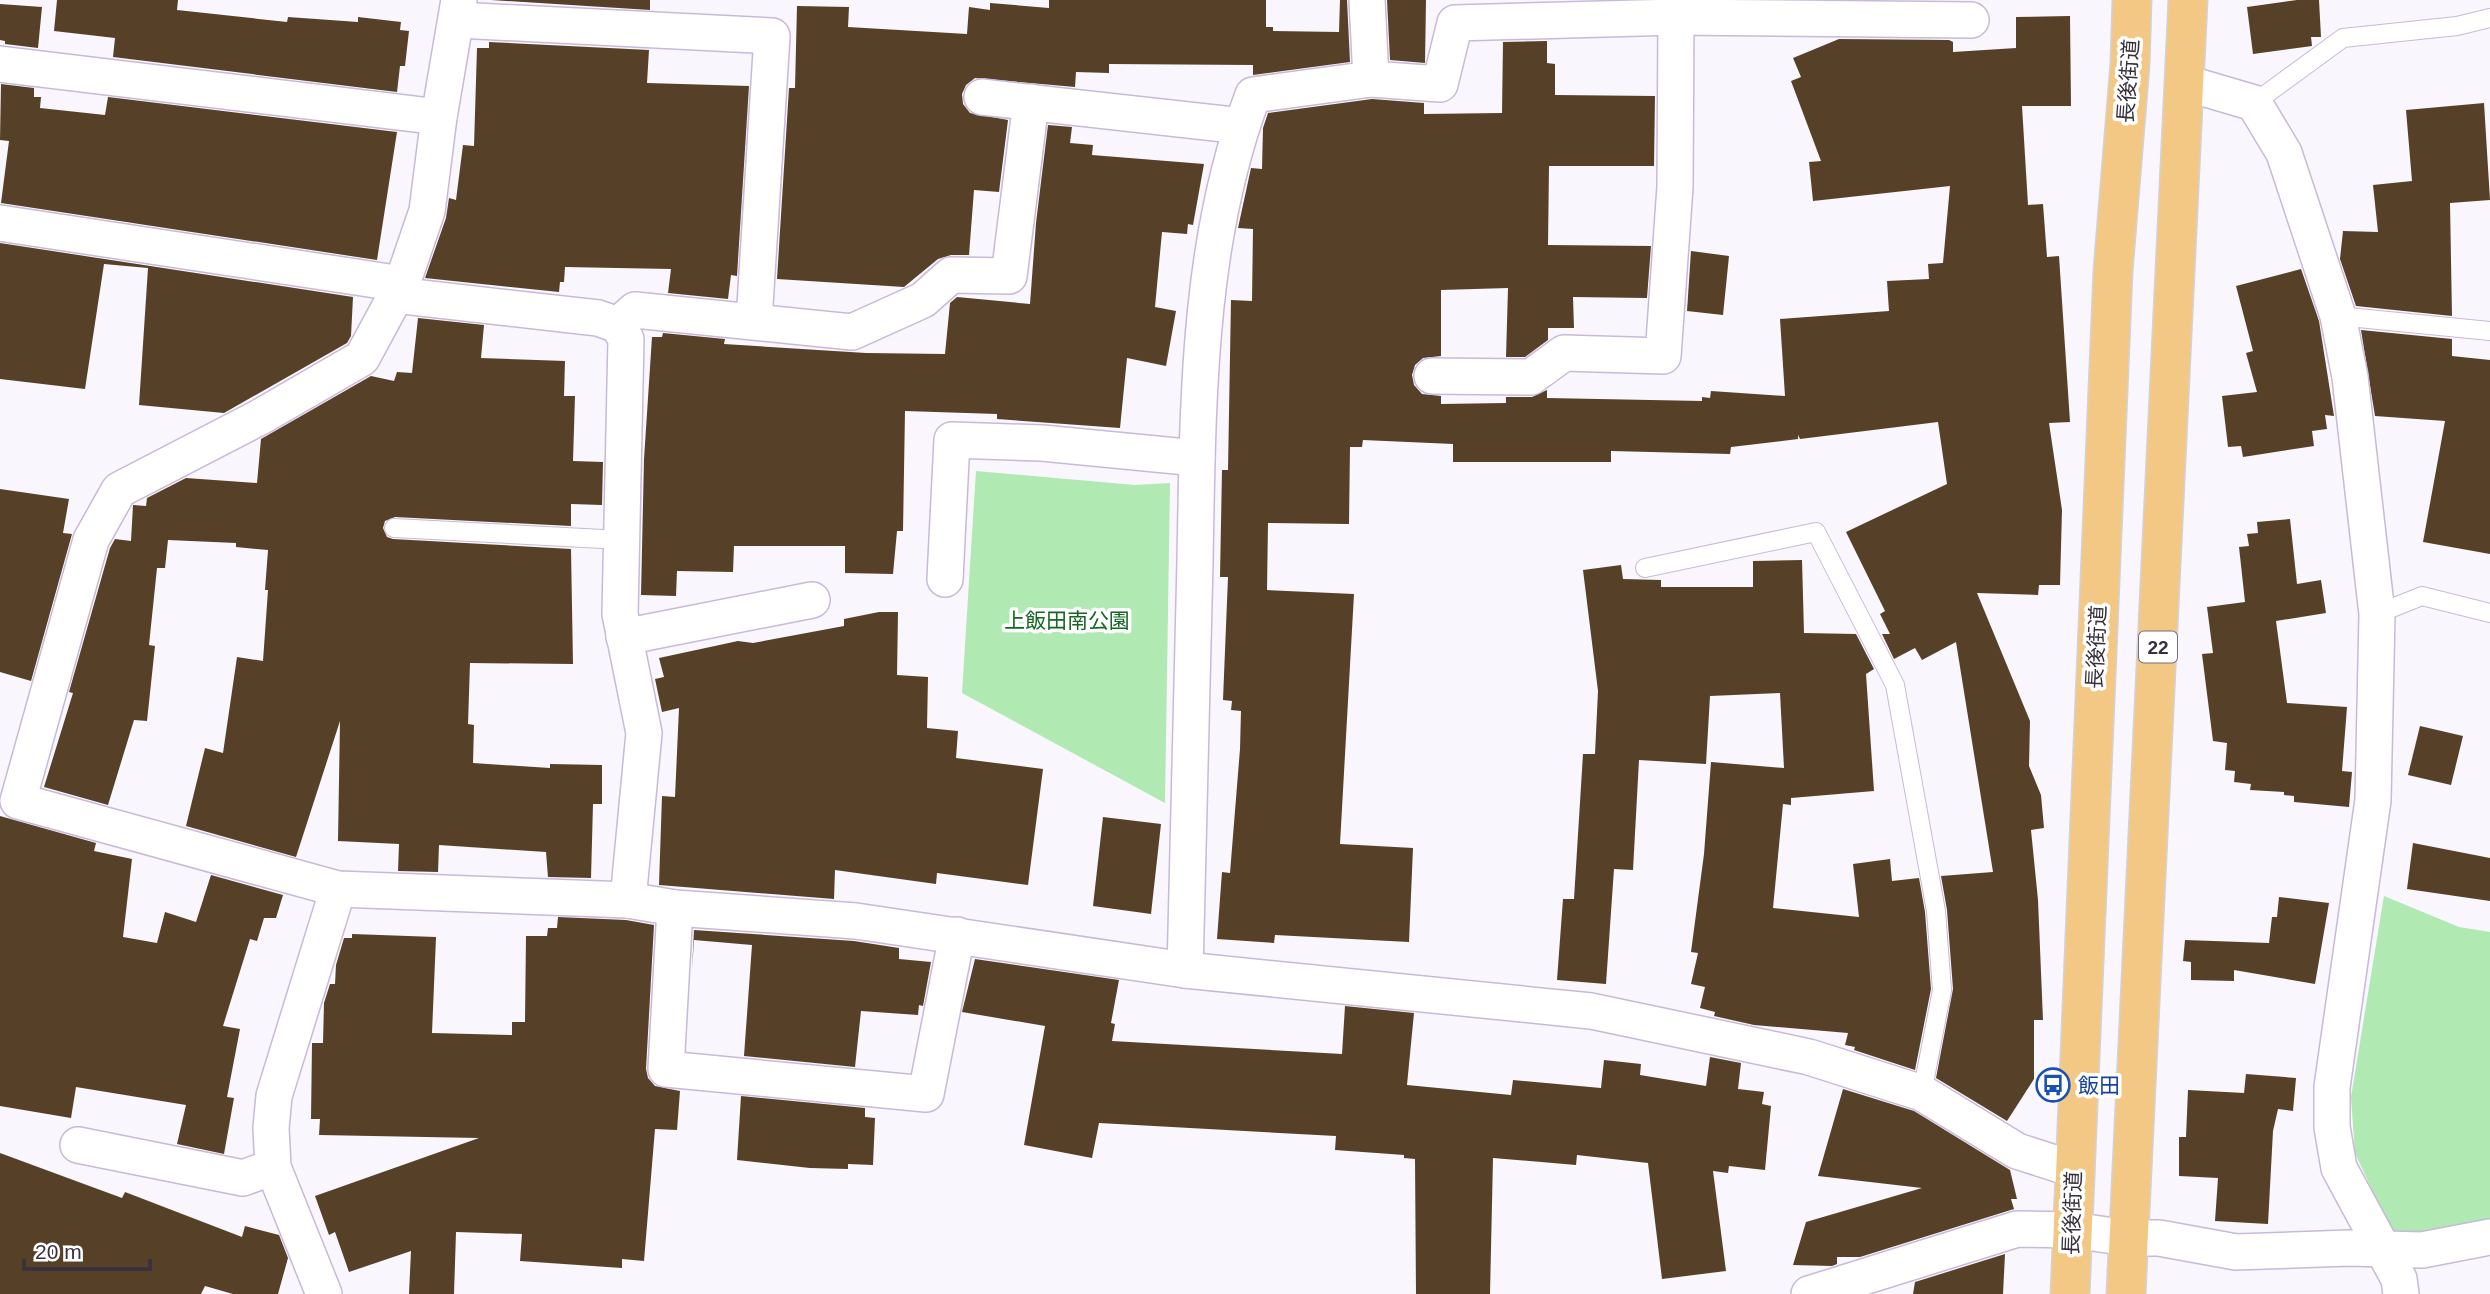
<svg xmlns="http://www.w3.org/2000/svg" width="2490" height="1294" font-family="Helvetica,'Noto Sans JP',sans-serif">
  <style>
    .green { fill: #b0e9b2 }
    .building { fill: #564128 }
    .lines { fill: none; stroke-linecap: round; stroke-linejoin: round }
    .service-casing { stroke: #c8b9d9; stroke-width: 20 }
    .minor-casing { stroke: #c8b9d9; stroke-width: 38 }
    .primary-casing { stroke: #d3d2d5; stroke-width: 41 }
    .service { stroke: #fff; stroke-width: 18 }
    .minor { stroke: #fff; stroke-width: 35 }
    .primary { stroke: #f3c885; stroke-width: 38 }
    .labels { text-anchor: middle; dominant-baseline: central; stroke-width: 7; stroke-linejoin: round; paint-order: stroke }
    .shield { fill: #fff; stroke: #736f78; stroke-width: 2 }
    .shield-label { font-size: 19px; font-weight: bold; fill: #37313e }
    .street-label { font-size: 21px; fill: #37313e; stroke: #fff }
    .park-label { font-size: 21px; fill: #166724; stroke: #fff }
    .transit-label { font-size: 21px; fill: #164399; stroke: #fff; text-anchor: start }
  </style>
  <rect width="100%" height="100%" fill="#f9f6fd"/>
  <!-- green -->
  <g class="green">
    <polygon points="976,471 1135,485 1170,483 1165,803 962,693"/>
    <polygon points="2384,896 2459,927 2490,932 2490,1235 2397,1243 2355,1153 2351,1097"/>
  </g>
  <!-- building -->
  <g class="building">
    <polygon points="57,0 178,0 177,10 287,22 288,17 358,22 358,17 401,22 400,30 409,31 405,66 400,66 397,92 113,57 115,38 54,31"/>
    <polygon points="491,0 650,0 650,10"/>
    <polygon points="1049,0 1266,0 1266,27 1273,27 1273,31 1339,32 1340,0 1347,0 1350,62 1253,75 1253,65 1109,64 1109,73 1076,72 1075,87 975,78 966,85 962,94 963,104 970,113 1008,120 999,192 974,190 969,255 951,255 938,259 904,287 777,279 789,88 795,88 797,6 849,7 848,27 967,34 969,7 990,10 990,3 1049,8"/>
    <polygon points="1387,0 1426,0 1425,63 1390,60"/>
    <polygon points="2297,0 2319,0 2321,37 2311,37 2312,46 2253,54 2247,7"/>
    <polygon points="0,4 42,7 38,48 5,44 5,41 0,40"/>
    <polygon points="2070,16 2071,106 2022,106 2028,205 2043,204 2047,257 2059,256 2070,422 2049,423 2062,510 2060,585 2039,585 2038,595 1977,593 2030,721 2029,766 2041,795 2044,828 2031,830 2038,900 2043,1020 2034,1020 2034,1079 2007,1121 1936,1078 1953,989 1947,910 1941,876 1993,872 1956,642 1922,660 1915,648 1894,659 1882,634 1890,634 1880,614 1885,611 1846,532 1947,484 1938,422 1800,439 1798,435 1798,439 1731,447 1730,454 1611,451 1611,462 1453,462 1453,444 1363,440 1362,447 1350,447 1349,524 1268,523 1267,590 1354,594 1340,844 1413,848 1409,942 1275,935 1274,943 1217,939 1222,872 1230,873 1240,749 1241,711 1231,710 1232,701 1223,700 1228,577 1220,577 1222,470 1228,470 1231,300 1252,301 1253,229 1238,228 1251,168 1262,169 1263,128 1268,113 1372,99 1424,103 1424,114 1502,113 1503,42 1547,41 1547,63 1555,64 1555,95 1655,96 1654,166 1549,166 1548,245 1651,246 1647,298 1573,297 1574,328 1548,328 1548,340 1525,357 1506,357 1508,288 1441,290 1441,356 1423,358 1415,365 1412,375 1414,385 1422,394 1441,396 1441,404 1506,403 1506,397 1532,397 1547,390 1547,398 1702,401 1702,397 1710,398 1711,391 1785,396 1780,319 1889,311 1887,281 1929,279 1928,264 1943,263 1950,186 1813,201 1809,162 1821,161 1791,81 1801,77 1793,58 1839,39 1949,40 1953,42 1953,52 2016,48 2016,17"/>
    <polygon points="489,42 649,50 647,83 749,86 737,276 731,275 728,299 668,293 671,269 565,267 564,282 560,282 559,292 425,278 446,218 449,198 456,200 463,145 474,146 477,48 489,48"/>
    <polygon points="1,84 34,88 34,97 41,97 40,108 105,115 108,97 397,132 377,260 1,203 9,141 0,140"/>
    <polygon points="2484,103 2490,200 2450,203 2452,316 2356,306 2340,259 2343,231 2378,232 2373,185 2412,181 2406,110"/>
    <polygon points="1048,125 1072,127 1070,143 1093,145 1092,155 1204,164 1193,225 1188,224 1187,234 1162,232 1155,307 1176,311 1166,366 1127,358 1120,428 997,419 997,414 905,411 903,531 897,531 893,574 845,573 845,546 734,546 733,572 677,571 676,596 641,595 644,459 652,337 662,337 663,333 725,339 724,344 866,353 945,354 950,303 957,297 1030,304 1036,223"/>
    <polygon points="0,243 353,297 351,336 347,343 224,413 139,405 148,268 104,264 85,389 0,379"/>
    <polygon points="1691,251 1729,256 1723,315 1687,311"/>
    <polygon points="2301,269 2319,321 2334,416 2325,415 2327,429 2312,431 2314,446 2243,457 2241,446 2228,447 2222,396 2257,392 2246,353 2253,351 2236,286"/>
    <polygon points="418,318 484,325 481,358 565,361 564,396 575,396 573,461 603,462 602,505 571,504 571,526 395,517 385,521 383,528 387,537 393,539 571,549 573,664 470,663 468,724 474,725 473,763 550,768 550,764 602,765 602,804 593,804 591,878 548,877 546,852 439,845 438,872 398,871 399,844 338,841 340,721 296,857 186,826 205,748 223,753 237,657 263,661 268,590 265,590 268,550 236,547 236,543 168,540 165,568 157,568 149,645 155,646 147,721 134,720 108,805 44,787 73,693 69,692 110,548 115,539 131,541 133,505 146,506 147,498 186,478 257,483 261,439 371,376 394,381 397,372 412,373"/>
    <polygon points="2361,330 2452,339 2452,356 2490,360 2490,554 2423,542 2445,421 2375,416"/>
    <polygon points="0,489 69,499 63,533 72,534 31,681 0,672"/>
    <polygon points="2290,519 2297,584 2321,580 2326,613 2276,621 2287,703 2347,707 2342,771 2352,772 2349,807 2294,802 2294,796 2284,795 2284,792 2250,790 2251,784 2234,782 2235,771 2225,770 2227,743 2213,741 2202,654 2213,653 2207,607 2245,602 2239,547 2249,546 2247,534 2258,533 2257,522"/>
    <polygon points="1802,560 1804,633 1856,634 1874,669 1866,674 1874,791 1791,798 1791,805 1783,804 1773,908 1859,917 1853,864 1890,859 1892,881 1919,878 1925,912 1931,989 1915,1070 1854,1050 1855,1047 1845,1045 1848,1033 1754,1025 1714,1016 1715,1012 1700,1008 1705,987 1691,984 1698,953 1691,952 1704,854 1711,762 1784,768 1780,693 1710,696 1706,764 1639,760 1633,870 1614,869 1606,984 1557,980 1563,899 1574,899 1583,754 1595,754 1598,691 1583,570 1621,565 1623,579 1661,580 1661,587 1753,587 1753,561"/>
    <polygon points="879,612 898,612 897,675 928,677 927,728 958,731 956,758 1043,769 1028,885 937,873 936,884 835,870 834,899 659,885 662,796 675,797 679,708 662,712 655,679 664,677 659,658 738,641 753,643 844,626 844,619"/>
    <polygon points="2420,726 2463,736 2451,785 2408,775"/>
    <polygon points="0,816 96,843 94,851 132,859 123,937 157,943 165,912 196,922 211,875 283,895 276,918 264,918 257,941 250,939 223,1026 240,1029 227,1097 234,1098 224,1154 177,1144 186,1105 76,1087 71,1118 0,1106"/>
    <polygon points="1103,817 1161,824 1151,914 1093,906"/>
    <polygon points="2413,843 2490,858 2490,901 2407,889"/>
    <polygon points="2279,897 2329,903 2315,984 2234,970 2234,981 2191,980 2191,962 2183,961 2185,940 2269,943 2272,917 2277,917"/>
    <polygon points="558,917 626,920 654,925 646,1069 648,1078 655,1086 680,1091 677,1130 655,1129 644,1261 622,1259 622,1268 520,1261 522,1234 456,1232 454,1294 409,1294 411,1251 349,1272 335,1232 329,1235 315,1196 479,1138 319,1135 320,1119 311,1119 312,1043 323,1043 324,1003 330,984 335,984 336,965 344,938 352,938 352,934 436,937 432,1033 512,1035 512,1022 525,1022 526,936 547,936 548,928 557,928"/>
    <polygon points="694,930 854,941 899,948 899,959 931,962 923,1006 919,1005 918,1015 861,1011 855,1067 744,1056 752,945 694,940 692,970"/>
    <polygon points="975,959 1119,980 1111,1023 1115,1024 1112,1041 1342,1054 1345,1006 1414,1013 1407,1085 1511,1095 1513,1080 1601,1088 1604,1060 1641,1064 1640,1075 1706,1086 1710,1057 1741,1063 1738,1089 1764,1092 1762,1104 1771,1106 1765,1170 1729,1166 1728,1173 1713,1171 1726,1271 1662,1279 1648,1163 1577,1155 1576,1165 1493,1158 1490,1294 1416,1294 1415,1159 1404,1158 1404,1155 1335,1150 1336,1136 1099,1123 1092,1158 1024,1145 1045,1026 962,1012"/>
    <polygon points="2246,1074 2296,1078 2293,1111 2278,1109 2273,1131 2268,1224 2215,1221 2218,1178 2179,1176 2179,1137 2186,1137 2188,1090 2244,1093"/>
    <polygon points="1843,1089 1914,1111 2010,1170 2017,1199 2011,1199 2014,1209 1860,1257 1837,1257 1837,1264 1832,1266 1793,1265 1806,1222 1922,1188 1818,1176"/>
    <polygon points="741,1096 865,1108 865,1117 875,1118 873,1165 848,1164 848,1169 810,1168 737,1160"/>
    <polygon points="0,1153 122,1198 125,1192 242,1237 245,1226 279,1235 288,1258 278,1294 233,1294 205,1286 201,1294 0,1294"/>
    <polygon points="2005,1254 2003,1294 1913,1294 1915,1282"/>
  </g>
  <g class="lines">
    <defs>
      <g id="service">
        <polyline points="2254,103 2343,38 2457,26 2490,18"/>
        <polyline points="2338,316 2490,331"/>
        <polyline points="394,528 622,540"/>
        <polyline points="1645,568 1816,532 1895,685 1936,911 1942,990 1922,1093"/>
        <polyline points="2377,614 2422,596 2490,613"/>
      </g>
      <g id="minor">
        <polyline points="459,0 439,117 427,211 402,284 362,358 260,417 119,490 91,540 18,801 338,889 628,900 675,908 856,921 1185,970 1591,1011 1809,1057 1922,1093 2017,1151 2073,1169"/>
        <polyline points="1367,0 1371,79"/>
        <polyline points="458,20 772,36 754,321"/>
        <polyline points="0,64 439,117"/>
        <polyline points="2186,83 2254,103 2284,153 2338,316 2350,377 2377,614 2373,800 2332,1087 2332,1127 2339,1168 2399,1279 2401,1294"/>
        <polyline points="982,97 1242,126"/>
        <polyline points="0,223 402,284"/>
        <polyline points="395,295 598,318 618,325 635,310 852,332 923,300 951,275 1009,276 1031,102"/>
        <polyline points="618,325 626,339 620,614 644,733 628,900"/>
        <polyline points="1432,376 1531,377 1564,353 1663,356 1675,187 1676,17"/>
        <polyline points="945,579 952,440 1042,443 1197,458"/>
        <polyline points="624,637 812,600"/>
        <polyline points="675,908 666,1069 926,1094 957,935"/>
        <path d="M1185 970C1189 834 1192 698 1195 561 1198 406 1197 243 1253 95L1371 79 1440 84 1455 23 1676 17 1971 20"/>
        <polyline points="78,1145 243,1178 273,1167"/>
        <polyline points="324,1294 273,1167 271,1128 274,1096 338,889"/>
        <polyline points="1809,1294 2017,1229 2072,1230 2128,1238 2159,1238 2236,1252 2349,1248 2422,1250 2490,1237"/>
      </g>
      <g id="primary">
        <polyline points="2070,1294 2113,271 2130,64 2132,0"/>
        <polyline points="2126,1294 2188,0"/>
      </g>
    </defs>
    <!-- service casing -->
    <use href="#service" class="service-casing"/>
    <!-- minor casing -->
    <use href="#minor" class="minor-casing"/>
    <!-- primary casing -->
    <use href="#primary" class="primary-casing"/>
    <!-- service -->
    <use href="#service" class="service"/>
    <!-- minor -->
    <use href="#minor" class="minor"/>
    <!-- primary -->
    <use href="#primary" class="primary"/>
  </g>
  <!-- icons -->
  <defs>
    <symbol id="bus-ring" viewBox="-11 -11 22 22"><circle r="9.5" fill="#fff" stroke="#1a4fb4" stroke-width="1.5"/><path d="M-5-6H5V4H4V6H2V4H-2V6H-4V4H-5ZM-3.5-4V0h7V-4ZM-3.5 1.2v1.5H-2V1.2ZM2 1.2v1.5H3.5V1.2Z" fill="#1a4fb4"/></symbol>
  </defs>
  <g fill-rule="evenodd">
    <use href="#bus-ring" x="2034" y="1066" width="38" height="38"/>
  </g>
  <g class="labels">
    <!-- shield labels -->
    <rect class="shield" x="2139" y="631.5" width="38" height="31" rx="5"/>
    <g class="shield-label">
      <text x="2158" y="647">22</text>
    </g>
    <!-- street labels -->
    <g class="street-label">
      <text transform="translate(2128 81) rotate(-86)">長後街道</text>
      <text transform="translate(2096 647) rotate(-87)">長後街道</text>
      <text transform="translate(2072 1213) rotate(-88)">長後街道</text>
    </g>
    <!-- park labels -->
    <g class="park-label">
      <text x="1067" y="620">上飯田南公園</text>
    </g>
    <!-- transit labels -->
    <g class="transit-label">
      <text x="2078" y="1085">飯田</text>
    </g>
  </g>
  <!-- scale -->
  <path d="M24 1259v10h126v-10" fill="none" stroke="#37313e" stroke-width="3.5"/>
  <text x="35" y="1259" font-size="21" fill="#37313e" stroke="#ffffff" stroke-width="5" paint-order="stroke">20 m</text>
</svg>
